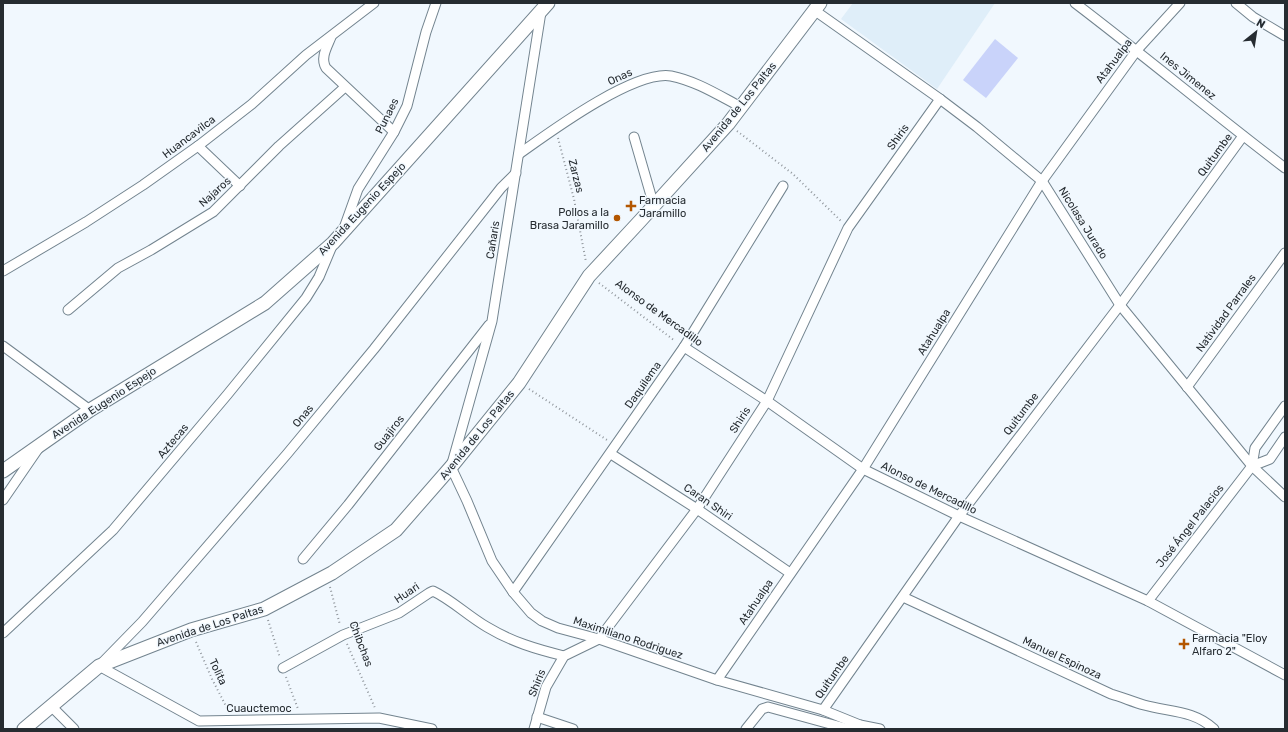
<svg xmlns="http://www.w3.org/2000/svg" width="1288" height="732" font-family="Rubik,sans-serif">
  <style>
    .built { fill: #dfeef9 }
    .building { fill: #c9d3fa }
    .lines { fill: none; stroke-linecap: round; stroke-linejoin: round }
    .street-casing { stroke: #73848f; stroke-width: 11 }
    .secondary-casing { stroke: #73848f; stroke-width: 15 }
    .path { stroke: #91979d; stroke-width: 2; stroke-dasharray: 1 3; stroke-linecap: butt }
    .street { stroke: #fff; stroke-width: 9 }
    .secondary { stroke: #fff; stroke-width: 13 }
    .poi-dot { fill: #b35600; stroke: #f1f8fe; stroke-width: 1.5 }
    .labels { text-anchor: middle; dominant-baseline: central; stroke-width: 3; stroke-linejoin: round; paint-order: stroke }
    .street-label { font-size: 11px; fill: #262c31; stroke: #f1f8fe }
    .poi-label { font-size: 11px; fill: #262c31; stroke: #f1f8fe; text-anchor: start }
  </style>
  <rect width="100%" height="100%" fill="#f1f8fe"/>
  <!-- built -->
  <polygon class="built" points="853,3 995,3 937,89 841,19"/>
  <!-- building -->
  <polygon class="building" points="995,39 1018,58 986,98 963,80"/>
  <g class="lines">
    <defs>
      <g id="street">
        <path d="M1075 3C1146 57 1214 114 1285 168"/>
        <polyline points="1236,3 1253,17 1285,36"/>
        <polyline points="814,10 940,99 977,127 1042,181 1120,305 1252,466 1285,497"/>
        <polyline points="541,12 492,321 451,467 467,501 492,561 513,592 531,613 542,621 558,628 599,639 717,680 823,710 860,725 880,729"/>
        <path d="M331 37C327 47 320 58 326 68L394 132"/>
        <polyline points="634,137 654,206"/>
        <polyline points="198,146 240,186"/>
        <path d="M519 154C550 132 634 70 671 76 696 81 718 95 741 107"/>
        <polyline points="344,228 358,189 394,132 407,106 426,32 436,3"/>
        <polyline points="3,271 86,222 143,185 198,146 252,104 306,55 374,3"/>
        <polyline points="68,310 118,268 151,250 213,212 279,146 345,87"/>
        <polyline points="3,346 90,410"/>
        <polyline points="684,347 767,401 863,469 959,516 1148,601 1285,675"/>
        <polyline points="1187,387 1285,253"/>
        <polyline points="611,454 697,509 790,573"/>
        <polyline points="1252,466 1270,459 1285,437"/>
        <polyline points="3,500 38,449"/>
        <polyline points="303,559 348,505 489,325"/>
        <polyline points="513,592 684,347 783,186"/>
        <path d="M903 597 1111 694C1122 697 1133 702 1144 705 1169 712 1194 710 1214 729"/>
        <polyline points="1148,601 1252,466 1255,448 1285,406"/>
        <polyline points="3,633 113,530 227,395 306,298 319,277 332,246"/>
        <path d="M283 668 343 635 399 613 429 593 433 591C452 600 468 616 487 627 512 642 536 649 564 656"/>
        <polyline points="717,680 863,469 1042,181 1137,50 1180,3"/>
        <polyline points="52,707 74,729"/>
        <polyline points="823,710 959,516 1120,305 1243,136"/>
        <polyline points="537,717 573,729"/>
        <polyline points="432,729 379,718 199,721 99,666 142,622 287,454 374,349 501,188 516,173"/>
        <polyline points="534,729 546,687 564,656 599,639 697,509 767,401 848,228 940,99"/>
        <polyline points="746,729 762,709 768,707 845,728 860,725"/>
      </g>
      <g id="secondary">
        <polyline points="3,471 90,410 265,303 333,243 548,3"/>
        <polyline points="24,729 99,666 191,630 264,609 332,573 396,530 451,467 519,383 589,276 640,221 728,124 820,3"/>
      </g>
    </defs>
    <!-- street casing -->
    <use href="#street" class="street-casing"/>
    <!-- secondary casing -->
    <use href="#secondary" class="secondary-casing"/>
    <!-- path -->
    <g class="path">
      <polyline points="737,131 793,174 841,221"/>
      <polyline points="558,138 574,199 586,262"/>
      <polyline points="599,283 675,341"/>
      <polyline points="529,389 607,440"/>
      <polyline points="330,587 340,625"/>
      <polyline points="268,620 280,658"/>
      <polyline points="196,642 212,679 228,710"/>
      <polyline points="347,644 375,708"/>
      <polyline points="286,677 298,709"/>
    </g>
    <!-- street -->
    <use href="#street" class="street"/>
    <!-- secondary -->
    <use href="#secondary" class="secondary"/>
  </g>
  <!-- markers -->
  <g class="poi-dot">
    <path d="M629 200h4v4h4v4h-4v4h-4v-4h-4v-4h4z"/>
    <circle cx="617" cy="218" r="4"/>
    <path d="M1182 638h4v4h4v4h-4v4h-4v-4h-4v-4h4z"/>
  </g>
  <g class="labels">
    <!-- street labels -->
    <g class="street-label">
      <text transform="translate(1114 61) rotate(-53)">Atahualpa</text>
      <text transform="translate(1188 76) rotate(39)">Ines Jimenez</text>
      <text transform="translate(620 77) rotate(-25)">Onas</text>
      <text transform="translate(739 107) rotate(-51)">Avenida de Los Paltas</text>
      <text transform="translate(387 116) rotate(-63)">Punaes</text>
      <text transform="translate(189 137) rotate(-37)">Huancavilca</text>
      <text transform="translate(898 137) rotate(-54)">Shiris</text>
      <text transform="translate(1215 155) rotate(-54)">Quitumbe</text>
      <text transform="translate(576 176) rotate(76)">Zarzas</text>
      <text transform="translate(215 192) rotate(-42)">Najaros</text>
      <text transform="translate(362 209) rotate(-47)">Avenida Eugenio Espejo</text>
      <text transform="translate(1083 223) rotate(58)">Nicolasa Jurado</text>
      <text transform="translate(493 240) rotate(-81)">Cañaris</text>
      <text transform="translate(659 313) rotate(36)">Alonso de Mercadillo</text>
      <text transform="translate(1226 313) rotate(-54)">Natividad Parrales</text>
      <text transform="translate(934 332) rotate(-58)">Atahualpa</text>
      <text transform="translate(643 385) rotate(-55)">Daquilema</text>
      <text transform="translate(104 403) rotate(-33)">Avenida Eugenio Espejo</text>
      <text transform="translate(1021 414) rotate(-53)">Quitumbe</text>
      <text transform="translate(303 416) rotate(-50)">Onas</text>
      <text transform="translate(740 420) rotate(-57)">Shiris</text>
      <text transform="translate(389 433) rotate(-52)">Guajiros</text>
      <text transform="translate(477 435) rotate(-51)">Avenida de Los Paltas</text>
      <text transform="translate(173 441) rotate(-50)">Aztecas</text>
      <text transform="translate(929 488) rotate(26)">Alonso de Mercadillo</text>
      <text transform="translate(708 502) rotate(34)">Caran Shiri</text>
      <text transform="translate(1190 526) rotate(-52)">José Ángel Palacios</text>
      <text transform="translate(407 593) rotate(-34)">Huari</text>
      <text transform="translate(756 602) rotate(-56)">Atahualpa</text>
      <text transform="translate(210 626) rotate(-18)">Avenida de Los Paltas</text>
      <text transform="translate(628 638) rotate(18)">Maximiliano Rodriguez</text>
      <text transform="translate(361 644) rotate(69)">Chibchas</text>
      <text transform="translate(1062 658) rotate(25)">Manuel Espinoza</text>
      <text transform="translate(218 672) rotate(65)">Tolita</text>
      <text transform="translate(832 677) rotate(-55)">Quitumbe</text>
      <text transform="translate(537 683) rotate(-68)">Shiris</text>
      <text x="259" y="708">Cuauctemoc</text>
    </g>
    <!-- poi labels -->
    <g class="poi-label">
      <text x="639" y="200">Farmacia<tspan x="639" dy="13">Jaramillo</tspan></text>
      <text x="609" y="212" text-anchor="end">Pollos a la<tspan x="609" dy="13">Brasa Jaramillo</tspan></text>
      <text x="1192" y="638">Farmacia "Eloy<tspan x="1192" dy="13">Alfaro 2"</tspan></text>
    </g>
  </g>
  <!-- border -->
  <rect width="1288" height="732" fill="none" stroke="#262c31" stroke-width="8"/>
  <!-- north arrow -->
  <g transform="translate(1256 32) rotate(30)" stroke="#f1f8fe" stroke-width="3" paint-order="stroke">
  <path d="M0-3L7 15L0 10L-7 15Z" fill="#262c31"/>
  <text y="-6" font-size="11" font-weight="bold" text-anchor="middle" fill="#262c31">N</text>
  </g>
</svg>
